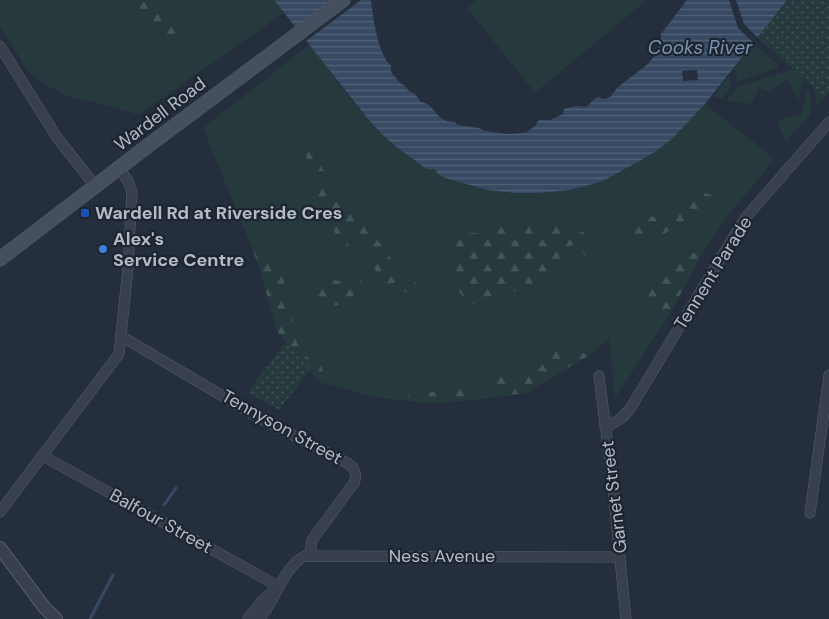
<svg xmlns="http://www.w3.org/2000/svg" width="829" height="619" font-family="'DM Sans',sans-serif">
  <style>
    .green { fill: #263a3d }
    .forest { fill: url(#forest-firs) }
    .park { fill: url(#park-dots) }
    .water { fill: url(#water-rules) }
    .pier { fill: #242e3c }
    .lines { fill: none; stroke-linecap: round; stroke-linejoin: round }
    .stream { stroke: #384a63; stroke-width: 3 }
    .minor-casing { stroke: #555e6a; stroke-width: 11 }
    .tertiary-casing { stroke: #555e6a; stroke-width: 14 }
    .secondary-casing { stroke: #555e6a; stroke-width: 15 }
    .minor { stroke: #37404c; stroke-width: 10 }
    .tertiary { stroke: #37404c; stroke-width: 12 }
    .secondary { stroke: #454f5f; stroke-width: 14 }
    .transit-dot { fill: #1a4fb4; stroke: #1d2531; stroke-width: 2 }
    .shop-dot { fill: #3f7fe0; stroke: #1d2531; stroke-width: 2 }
    .labels { text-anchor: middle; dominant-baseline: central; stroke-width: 4.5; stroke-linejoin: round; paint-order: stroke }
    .street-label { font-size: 18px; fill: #b3bbc8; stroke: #1d2531 }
    .poi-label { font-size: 18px; font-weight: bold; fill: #b3bbc8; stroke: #1d2531; text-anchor: start }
    .water-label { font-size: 19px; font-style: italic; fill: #7c92af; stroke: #1d2531 }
  </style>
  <defs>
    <pattern id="forest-firs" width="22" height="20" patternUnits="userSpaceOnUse" patternTransform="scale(1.25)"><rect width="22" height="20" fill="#263a3d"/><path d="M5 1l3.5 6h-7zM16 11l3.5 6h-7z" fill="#435558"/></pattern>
    <pattern id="park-dots" width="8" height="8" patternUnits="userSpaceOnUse" patternTransform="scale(1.25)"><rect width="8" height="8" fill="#263a3d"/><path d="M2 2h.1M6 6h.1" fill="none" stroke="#435558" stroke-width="1.8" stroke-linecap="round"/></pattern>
    <pattern id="water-rules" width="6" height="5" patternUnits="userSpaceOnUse" patternTransform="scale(1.25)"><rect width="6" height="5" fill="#384a63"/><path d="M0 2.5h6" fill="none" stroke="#526278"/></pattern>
  </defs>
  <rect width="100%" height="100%" fill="#242e3c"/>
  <!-- green -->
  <g class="green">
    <polygon points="0,0 274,0 284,13 138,115 110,106 70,97 44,84 28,71 0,27"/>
    <polygon points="477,0 647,0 535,93 467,8"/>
    <polygon points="754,43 778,65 777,68 737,82 736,70 733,70"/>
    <polygon points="310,44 338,83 378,131 435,168 539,193 586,186 605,180 624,170 673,138 705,104 775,159 730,213 702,254 668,317 615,398 609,339 588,356 526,393 483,399 432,403 387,399 362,394 320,382 277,331 259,266 203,128"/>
    <polygon points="798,68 805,76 798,101 787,78 771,92 759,88 751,104 726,100 740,86"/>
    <polygon points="730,74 730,89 722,99 713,97"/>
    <polygon points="813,78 829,78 829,92 818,105 816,103"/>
    <polygon points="808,86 812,109 810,114 786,142 778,123 780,120 801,114"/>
  </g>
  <!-- forest -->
  <g class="forest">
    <path d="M113 0H148C160 10 177 21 177 38 172 42 169 45 163 43 153 40 146 26 138 19 130 12 122 6 113 0Z"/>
    <path d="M300 138H302L306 141 318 162 352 211 382 246 399 269 413 278 418 286C408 299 405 291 397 283 391 282 387 285 382 284L378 279 375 269 374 260 353 236H350L348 238V247L346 248 343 246 338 239 334 231 322 216 317 200 311 167 299 144Z"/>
    <path d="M705 193 712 195 716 200 715 206 693 216 659 237 647 243 638 242 634 236 633 226C645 212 659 219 675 214 682 211 688 204 694 199 697 197 702 195 705 193Z"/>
    <path d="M507 225C516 225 525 227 535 226 551 226 575 223 588 236 593 240 595 248 597 254L595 259 591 260 579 250 577 246 571 245 566 249 564 268 544 281 479 303C476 303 474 304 471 303 452 298 453 252 457 237L466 233H478L487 226Z"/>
    <polygon points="249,241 270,252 277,261 293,310 292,329 298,344 303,354 322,367 325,384 320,382 277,331 259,266"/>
    <path d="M695 253 702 254 668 317 651 306C650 302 649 298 648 294 647 268 672 254 695 253Z"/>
    <path d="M360 267H363C365 276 359 290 352 297 344 304 331 308 321 307L317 303 313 294C317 286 322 280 332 280 334 280 337 281 340 281 347 280 354 271 360 267Z"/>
    <path d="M561 348 575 349 588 356 526 393 495 397C491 389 491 386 495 378L532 367 540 364 552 353Z"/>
    <path d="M460 386C473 386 477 387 483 399L432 403 410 401 408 396 410 390C417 389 424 392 431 392 441 392 450 389 460 386Z"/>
  </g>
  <!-- park -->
  <g class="park">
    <polygon points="787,0 829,0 829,88 823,96 757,37"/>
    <polygon points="286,342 310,370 279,410 248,392"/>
  </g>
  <!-- water -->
  <path class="water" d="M274 0H371C373 18 378 54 391 66V72L400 83 404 85 409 91 415 94 421 102C436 104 434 122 455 122L457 125 479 128 485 131 508 134 521 133 527 132 535 126 539 120H550L563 114 564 109 576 106 587 107 594 99 598 97 603 99 610 97 618 87 648 64 655 55 660 44 661 34 687 0H787L705 104 673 138 655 152 634 164 605 180 586 186 568 190 539 193H516L488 190 445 178 438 174 435 169H427C406 154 385 140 368 119Z"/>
  <!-- pier -->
  <g class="pier">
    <polygon points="332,0 361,0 305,42 294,28"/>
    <polygon points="729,0 736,0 744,24 759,39 755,44 738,28"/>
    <polygon points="697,70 698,80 683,81 682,71"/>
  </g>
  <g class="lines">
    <!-- stream -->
    <g class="stream">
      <polyline points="164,505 176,488"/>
      <polyline points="90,619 113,575"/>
    </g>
    <defs>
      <g id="minor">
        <polyline points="0,46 56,136 96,187"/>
        <path d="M121 336 256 416 347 463C355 467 357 475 354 483L312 540 311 545V556"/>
        <polyline points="599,376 612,478 626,619"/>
        <path d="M605 427C616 422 623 418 630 409L739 228 746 217 829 122"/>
        <polyline points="43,456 278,586"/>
        <polyline points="0,512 119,354 128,268 132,192 128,181 119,168"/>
        <polyline points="810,513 829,375"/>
        <polyline points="248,619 262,601 274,590"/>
        <path d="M259 619C263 615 266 610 269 605 277 591 289 563 305 556L620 557"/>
      </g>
      <polyline id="tertiary" points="0,548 44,607 56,619"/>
      <polyline id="secondary" points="0,259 149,145 343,0"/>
    </defs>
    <!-- minor casing -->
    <use href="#minor" class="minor-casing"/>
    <!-- tertiary casing -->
    <use href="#tertiary" class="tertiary-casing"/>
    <!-- secondary casing -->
    <use href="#secondary" class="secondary-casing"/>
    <!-- minor -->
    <use href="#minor" class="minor"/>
    <!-- tertiary -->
    <use href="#tertiary" class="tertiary"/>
    <!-- secondary -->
    <use href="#secondary" class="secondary"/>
  </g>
  <!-- markers -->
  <rect class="transit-dot" x="80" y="208" width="10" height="10" rx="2.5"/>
  <circle class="shop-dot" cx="103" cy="249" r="5"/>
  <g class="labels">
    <!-- street labels -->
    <g class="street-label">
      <text transform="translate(160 114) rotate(-37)">Wardell Road</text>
      <text transform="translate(713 273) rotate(-58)">Tennent Parade</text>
      <text transform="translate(282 427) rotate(29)">Tennyson Street</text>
      <text transform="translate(614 497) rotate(-97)">Garnet Street</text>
      <text transform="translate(161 521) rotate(29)">Balfour Street</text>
      <text x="442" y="556">Ness Avenue</text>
    </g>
    <!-- poi labels -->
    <g class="poi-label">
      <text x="95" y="213">Wardell Rd at Riverside Cres</text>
      <text x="113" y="239">Alex's<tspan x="113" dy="21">Service Centre</tspan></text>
    </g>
    <!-- water labels -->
    <g class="water-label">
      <text x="700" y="47">Cooks River</text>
    </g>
  </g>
</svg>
